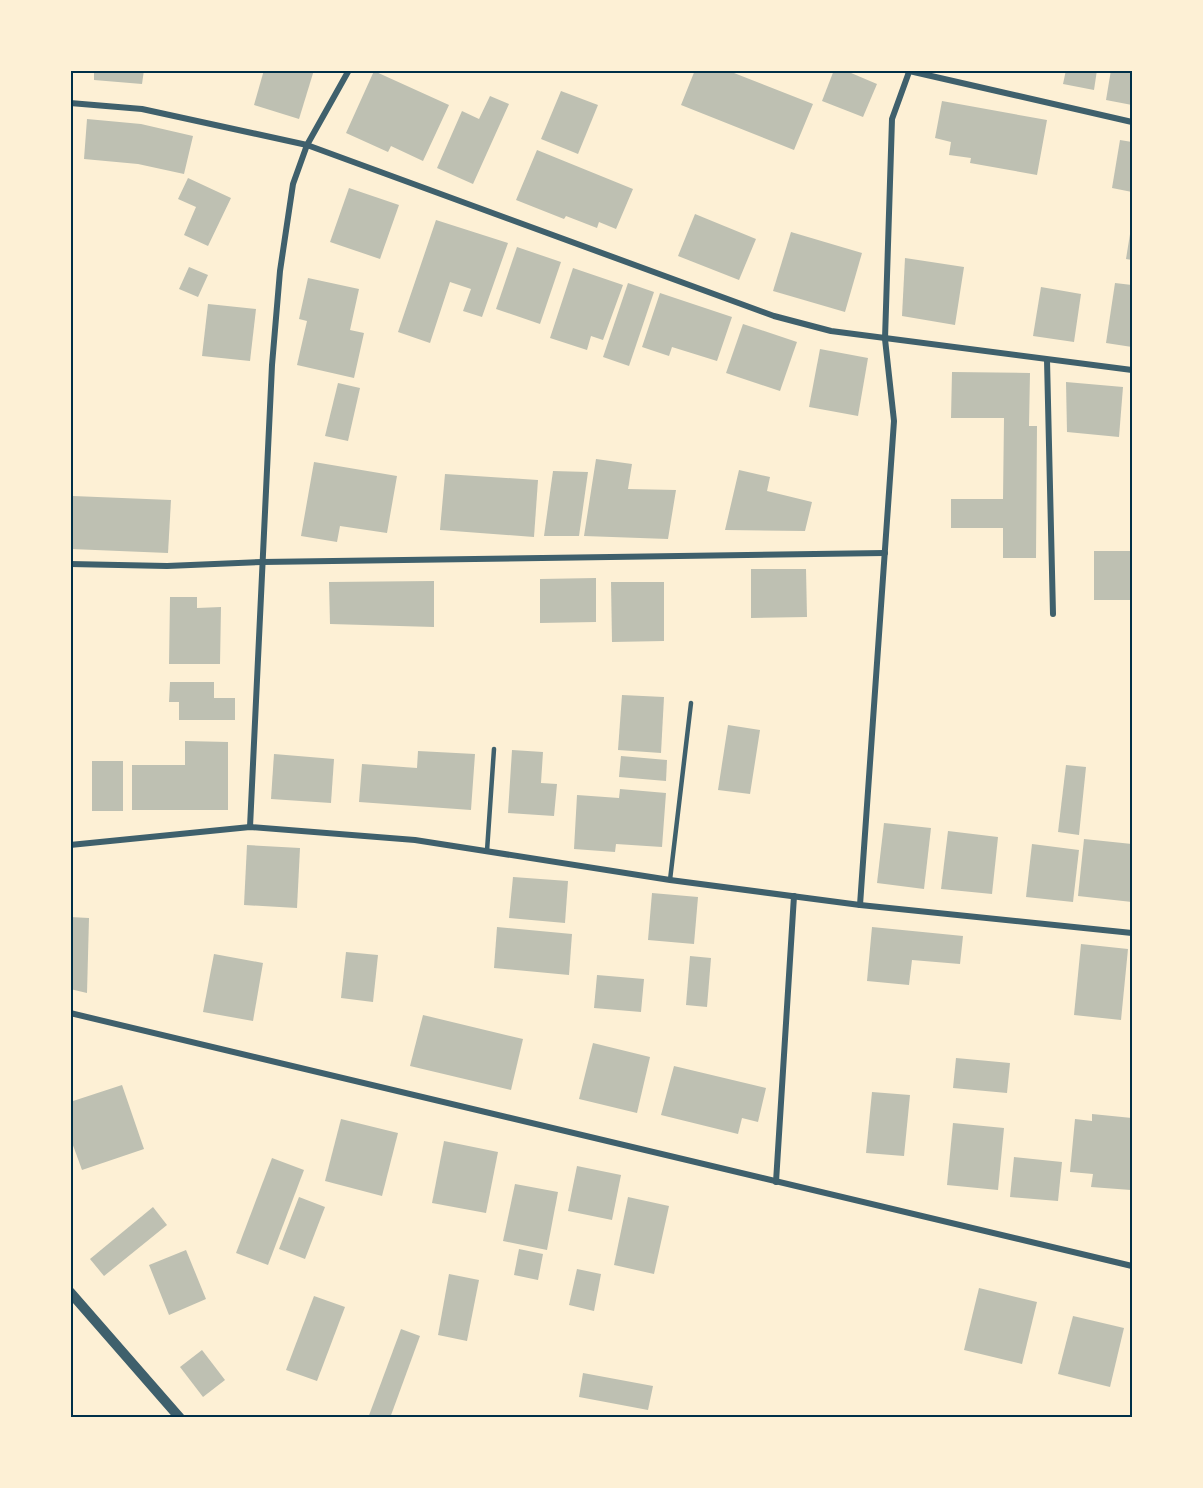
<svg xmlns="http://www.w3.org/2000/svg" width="1203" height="1488" font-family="Spectral,serif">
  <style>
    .building { fill: #bec0b2 }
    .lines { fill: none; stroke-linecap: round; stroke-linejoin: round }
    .path { stroke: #003049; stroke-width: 4 }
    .service { stroke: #3f606c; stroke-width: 4.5 }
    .minor { stroke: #3f606c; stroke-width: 6 }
    .tertiary { stroke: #3f606c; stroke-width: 10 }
    .neatline { fill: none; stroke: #003049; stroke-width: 2 }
  </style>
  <rect width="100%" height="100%" fill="#fdf0d5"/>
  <!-- building -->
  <g class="building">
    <polygon points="94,70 144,70 142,84 94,80"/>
    <polygon points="264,70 314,70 299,119 254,105"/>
    <polygon points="695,70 735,70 734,73 813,104 794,150 681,105"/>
    <polygon points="834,70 844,70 877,84 863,117 822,101"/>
    <polygon points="1066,70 1097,70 1094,90 1063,84"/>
    <polygon points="1111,70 1132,70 1132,105 1106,100"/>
    <polygon points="374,71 449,105 423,161 391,146 388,152 346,133"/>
    <polygon points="561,91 598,105 578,154 541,139"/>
    <polygon points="490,96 509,104 473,184 437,168 462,111 479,119"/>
    <polygon points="942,101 1047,120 1037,175 970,163 971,158 949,155 951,142 935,138"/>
    <polygon points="87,119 141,124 193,136 184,174 138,164 84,159"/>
    <polygon points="1120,140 1132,142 1132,192 1112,188"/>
    <polygon points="537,150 633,189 616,229 599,222 597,228 566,216 564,219 516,200"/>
    <polygon points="188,178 231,198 208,246 184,235 196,207 178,199"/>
    <polygon points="349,188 399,205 380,259 330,242"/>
    <polygon points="695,214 756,239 739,280 678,256"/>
    <polygon points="436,220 508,243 482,317 463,311 471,289 450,282 430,343 398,332"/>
    <polygon points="1131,228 1132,228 1132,260 1126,259"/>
    <polygon points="791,232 862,253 845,312 773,291"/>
    <polygon points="517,247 561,262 540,324 496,309"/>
    <polygon points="905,258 964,267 955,325 902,316"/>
    <polygon points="189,267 208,275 198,297 179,289"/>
    <polygon points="573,268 623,285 603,340 591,336 587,350 550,338"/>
    <polygon points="308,278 359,289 350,330 364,333 354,378 297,365 307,321 299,319"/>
    <polygon points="628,283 654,292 629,366 603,357"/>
    <polygon points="1115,283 1132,285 1132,347 1106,343"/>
    <polygon points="1041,287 1081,294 1074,342 1033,336"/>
    <polygon points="660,293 732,317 717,361 672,347 669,356 642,347"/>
    <polygon points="208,304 256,309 250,361 202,356"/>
    <polygon points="743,324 797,342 780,391 726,373"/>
    <polygon points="820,349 868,358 858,416 809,407"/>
    <polygon points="952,372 1030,373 1029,426 1037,426 1036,558 1003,558 1003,528 951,528 951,499 1003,499 1004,418 951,418"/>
    <polygon points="1066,382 1123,387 1119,437 1067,432"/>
    <polygon points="338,383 360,388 348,441 325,436"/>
    <polygon points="596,459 632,464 628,489 676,490 668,539 584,536"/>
    <polygon points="314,462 397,476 387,533 340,526 337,542 301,536"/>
    <polygon points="739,470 770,477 767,491 812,502 805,531 725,530"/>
    <polygon points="553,471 588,472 579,536 544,536"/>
    <polygon points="445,474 538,480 534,537 440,530"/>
    <polygon points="73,496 171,500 168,553 71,549"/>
    <rect x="1094" y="551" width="38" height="49"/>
    <polygon points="751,569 806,569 807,617 751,618"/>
    <polygon points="596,578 596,622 540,623 540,579"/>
    <polygon points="434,581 434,627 330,624 329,582"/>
    <polygon points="611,582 664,582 664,641 612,642"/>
    <polygon points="170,597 197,597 197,608 221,607 220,664 169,664"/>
    <polygon points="170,682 214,682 214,698 235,698 235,720 179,720 179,702 169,702"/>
    <polygon points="622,695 664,697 661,753 618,750"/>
    <polygon points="728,725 760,730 750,794 718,790"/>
    <polygon points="185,741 228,742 228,810 132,810 132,765 185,765"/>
    <polygon points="512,750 543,752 541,783 557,784 554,816 508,813"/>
    <polygon points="418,751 475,754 471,810 359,802 362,764 417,768"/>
    <polygon points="274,754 334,759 331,803 271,799"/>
    <polygon points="621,756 667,760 666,781 619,777"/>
    <rect x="92" y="761" width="31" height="50"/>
    <polygon points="1066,765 1086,767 1079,835 1058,832"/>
    <polygon points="620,789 666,793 662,847 616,844 615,852 574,849 577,795 619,798"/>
    <polygon points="884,823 931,828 924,889 877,883"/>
    <polygon points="948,831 998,837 992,894 941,889"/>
    <polygon points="1084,839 1132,844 1132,902 1078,896"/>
    <polygon points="1032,844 1079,850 1073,902 1026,897"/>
    <polygon points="247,845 300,848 297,908 244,905"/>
    <polygon points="513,877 568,881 565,923 509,918"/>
    <polygon points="652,893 698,897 694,944 648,940"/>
    <polygon points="70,917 89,918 87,993 70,989"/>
    <polygon points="497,927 572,934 569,975 494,968"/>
    <polygon points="872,927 963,936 960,964 912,960 909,985 867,981"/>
    <polygon points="1081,944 1128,949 1121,1020 1074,1015"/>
    <polygon points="346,952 378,955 373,1002 341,998"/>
    <polygon points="214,954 263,963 253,1021 203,1012"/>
    <polygon points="690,956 711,958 707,1007 686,1005"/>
    <polygon points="597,975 644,979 641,1012 594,1008"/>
    <polygon points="423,1015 523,1039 511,1090 410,1066"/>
    <polygon points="593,1043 650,1057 637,1113 579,1099"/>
    <polygon points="956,1058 1010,1063 1007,1093 953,1088"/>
    <polygon points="674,1066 766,1088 758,1122 742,1118 738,1134 661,1115"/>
    <polygon points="122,1085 144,1149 82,1170 70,1137 70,1102"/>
    <polygon points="872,1092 910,1095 904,1156 866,1153"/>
    <polygon points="1092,1114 1132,1118 1131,1190 1091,1187 1093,1174 1070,1172 1075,1119 1092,1121"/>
    <polygon points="341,1119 398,1133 382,1196 325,1181"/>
    <polygon points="953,1123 1004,1128 998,1190 947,1185"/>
    <polygon points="444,1141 498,1152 486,1213 432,1203"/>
    <polygon points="1014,1157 1062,1162 1058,1201 1010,1197"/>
    <polygon points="272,1158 304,1170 268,1265 236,1253"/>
    <polygon points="577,1166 621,1175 612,1220 568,1211"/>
    <polygon points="515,1184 558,1192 547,1250 503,1241"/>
    <polygon points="299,1197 325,1207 305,1259 279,1249"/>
    <polygon points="628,1197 669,1206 654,1274 614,1265"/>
    <polygon points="153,1207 167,1225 104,1276 90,1259"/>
    <polygon points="519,1249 543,1254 538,1280 514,1275"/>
    <polygon points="186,1250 206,1299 169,1315 149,1265"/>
    <polygon points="577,1269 601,1274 594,1311 569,1305"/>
    <polygon points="449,1274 479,1280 467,1341 438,1335"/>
    <polygon points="979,1288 1037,1302 1022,1364 964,1350"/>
    <polygon points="314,1296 345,1307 317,1381 286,1370"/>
    <polygon points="1073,1316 1124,1328 1110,1387 1058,1374"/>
    <polygon points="401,1329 420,1336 390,1418 368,1418"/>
    <polygon points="202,1350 225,1380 203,1397 180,1367"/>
    <polygon points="583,1373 653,1386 648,1410 579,1397"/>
  </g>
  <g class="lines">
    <!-- path -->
    <polyline class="path" points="70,1417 71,1418"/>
    <!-- service -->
    <g class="service">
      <polyline points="487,851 494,749"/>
      <polyline points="670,880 691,703"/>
    </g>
    <!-- minor -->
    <g class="minor">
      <polyline points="905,70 1132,122"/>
      <polyline points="70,103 142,109 307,145 774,316 831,331 1132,370"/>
      <polyline points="1047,360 1053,614"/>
      <polyline points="70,564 167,566 262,562 885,553"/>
      <polyline points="250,827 272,365 280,271 293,184 307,145 349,70"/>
      <polyline points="70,845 250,827 415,840 670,880 860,905 1132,933"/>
      <polyline points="860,905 894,421 885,339 892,119 909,72"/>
      <polyline points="70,1013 1132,1266"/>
      <polyline points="776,1182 794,896"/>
    </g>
    <!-- tertiary -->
    <polyline class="tertiary" points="70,1292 180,1418"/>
  </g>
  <!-- border -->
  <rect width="1203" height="1488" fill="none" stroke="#fdf0d5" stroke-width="144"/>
  <rect x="72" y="72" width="1059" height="1344" class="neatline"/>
</svg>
